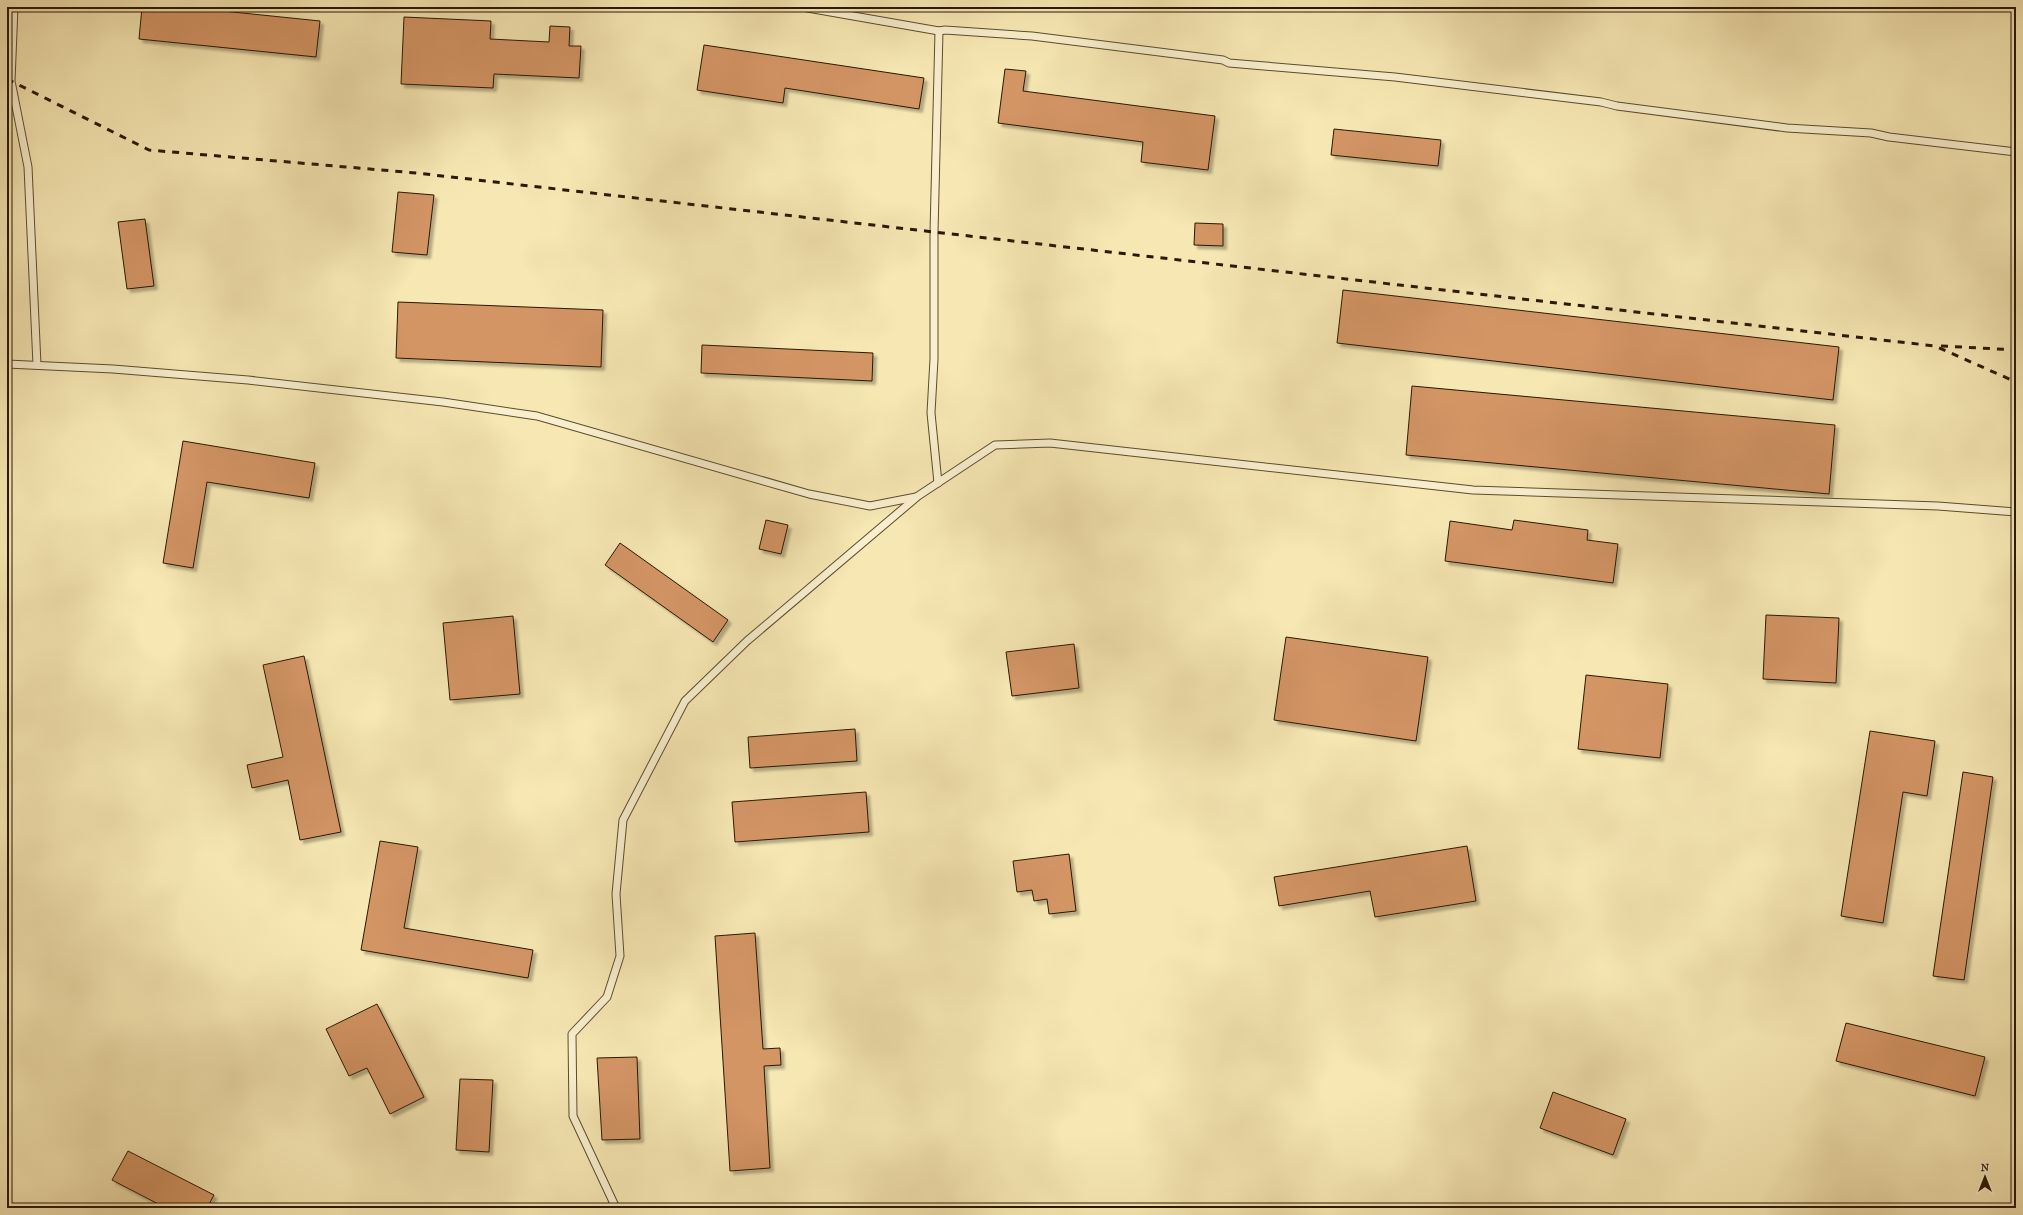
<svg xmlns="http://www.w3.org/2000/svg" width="2023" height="1215" font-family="'IM FELL French Canon',serif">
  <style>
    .building { fill: #d49565; stroke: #291800; filter: url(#shadow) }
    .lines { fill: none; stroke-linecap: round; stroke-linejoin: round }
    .lane-casing { stroke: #5c4c2d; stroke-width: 9 }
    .lane { stroke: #f9efce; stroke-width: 7 }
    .rail { stroke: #291800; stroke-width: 3; stroke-dasharray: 7 7; stroke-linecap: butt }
  </style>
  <defs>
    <filter id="shadow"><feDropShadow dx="3.5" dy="3.5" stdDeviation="1" flood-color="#0004"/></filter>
  </defs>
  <rect width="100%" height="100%" fill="#f6e7b3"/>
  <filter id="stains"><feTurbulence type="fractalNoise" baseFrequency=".005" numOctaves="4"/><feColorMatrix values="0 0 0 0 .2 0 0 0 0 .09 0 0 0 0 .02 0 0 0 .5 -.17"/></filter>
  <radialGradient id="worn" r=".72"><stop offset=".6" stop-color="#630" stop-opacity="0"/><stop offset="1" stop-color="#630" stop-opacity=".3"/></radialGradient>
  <!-- building -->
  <g class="building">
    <polygon points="142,7 184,7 320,21 316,57 139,39"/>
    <polygon points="404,17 491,21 490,39 549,42 550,26 570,27 569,46 581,46 579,78 494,74 493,88 401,84"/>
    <polygon points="704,45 924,78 919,109 785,88 783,103 697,90"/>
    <polygon points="1005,69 1026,71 1023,91 1215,116 1208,170 1141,162 1143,142 998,123"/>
    <polygon points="1334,129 1441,140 1438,166 1331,155"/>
    <polygon points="398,192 434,195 427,255 392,252"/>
    <polygon points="145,219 154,286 127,289 118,222"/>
    <polygon points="1195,223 1223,224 1223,246 1194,245"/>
    <polygon points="1343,290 1839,347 1833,400 1337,343"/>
    <polygon points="398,302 603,310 601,367 396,358"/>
    <polygon points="702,345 873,353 872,381 701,373"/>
    <polygon points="1412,386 1835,425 1829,494 1406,455"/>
    <polygon points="183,441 315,463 309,498 207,482 193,568 163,563"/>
    <polygon points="766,520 788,525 781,554 759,549"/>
    <polygon points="1514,520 1588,530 1587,540 1618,544 1613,583 1445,561 1450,521 1512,530"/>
    <polygon points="620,543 728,620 713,642 605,565"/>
    <polygon points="1766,615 1839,618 1836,683 1763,679"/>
    <polygon points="513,616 520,694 450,700 443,623"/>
    <polygon points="1286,637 1428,657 1416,741 1274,720"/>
    <polygon points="1074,644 1079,688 1012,696 1006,652"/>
    <polygon points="304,656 341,832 300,840 288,780 252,788 247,765 283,757 263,665"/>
    <polygon points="1586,675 1668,684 1660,758 1578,749"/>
    <polygon points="855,729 857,761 750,768 748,737"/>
    <polygon points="1870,731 1935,741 1927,796 1903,792 1883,923 1841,916"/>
    <polygon points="1963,772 1993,777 1964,980 1933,976"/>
    <polygon points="866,792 869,832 735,842 732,802"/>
    <polygon points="380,841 418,847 404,928 533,950 528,978 361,950"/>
    <polygon points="1467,846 1476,901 1375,917 1370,891 1279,906 1274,877"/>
    <polygon points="1069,854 1076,911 1049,914 1047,899 1034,901 1032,890 1017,892 1013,861"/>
    <polygon points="755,933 763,1049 780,1048 781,1065 764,1066 770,1168 730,1171 715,936"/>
    <polygon points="377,1004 424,1097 390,1114 367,1068 349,1076 326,1029"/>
    <polygon points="1846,1023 1985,1057 1975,1096 1836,1061"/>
    <polygon points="637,1057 640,1139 602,1140 597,1058"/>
    <polygon points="460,1079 493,1080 489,1152 456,1150"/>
    <polygon points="1553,1092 1626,1119 1613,1155 1540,1128"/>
    <polygon points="128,1151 214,1195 207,1208 166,1208 112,1180"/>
  </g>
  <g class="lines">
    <defs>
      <g id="lane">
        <polyline points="14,7 11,81 28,167 37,365"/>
        <polyline points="802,7 939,31 945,30 1032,36 1223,60 1229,63 1395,77 1601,102 1617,106 1787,128 1871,133 1889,137 2016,152"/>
        <polyline points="7,364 113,369 248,380 443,402 537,416 809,494 870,506 916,497"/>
        <polyline points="938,483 931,413 934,359 934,232 939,31"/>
        <polyline points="616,1208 573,1116 572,1034 607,997 620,956 616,894 623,820 685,701 747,641 918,496 995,445 1050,443 1473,490 1938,506 2016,512"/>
      </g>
    </defs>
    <!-- lane casing -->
    <use href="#lane" class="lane-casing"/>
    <!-- lane -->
    <use href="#lane" class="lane"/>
    <!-- rail -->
    <g class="rail">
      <polyline points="7,79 149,150 416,173 1935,346 2016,382"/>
      <polyline points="1941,346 2016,350"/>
    </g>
  </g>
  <!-- margin -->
  <rect width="2023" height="1215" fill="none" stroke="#f6e7b3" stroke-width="24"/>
  <rect x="8" y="8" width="2007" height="1199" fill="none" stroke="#291800" stroke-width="2"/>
  <rect x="12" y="12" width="1999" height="1191" fill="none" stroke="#291800"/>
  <!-- north arrow -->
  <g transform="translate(1985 1177)" stroke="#f9efce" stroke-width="3" paint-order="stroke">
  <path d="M0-3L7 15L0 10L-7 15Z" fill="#291800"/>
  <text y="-6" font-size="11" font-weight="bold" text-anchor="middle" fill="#291800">N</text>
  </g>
  <rect width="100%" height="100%" filter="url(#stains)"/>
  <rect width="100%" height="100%" fill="url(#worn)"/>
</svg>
